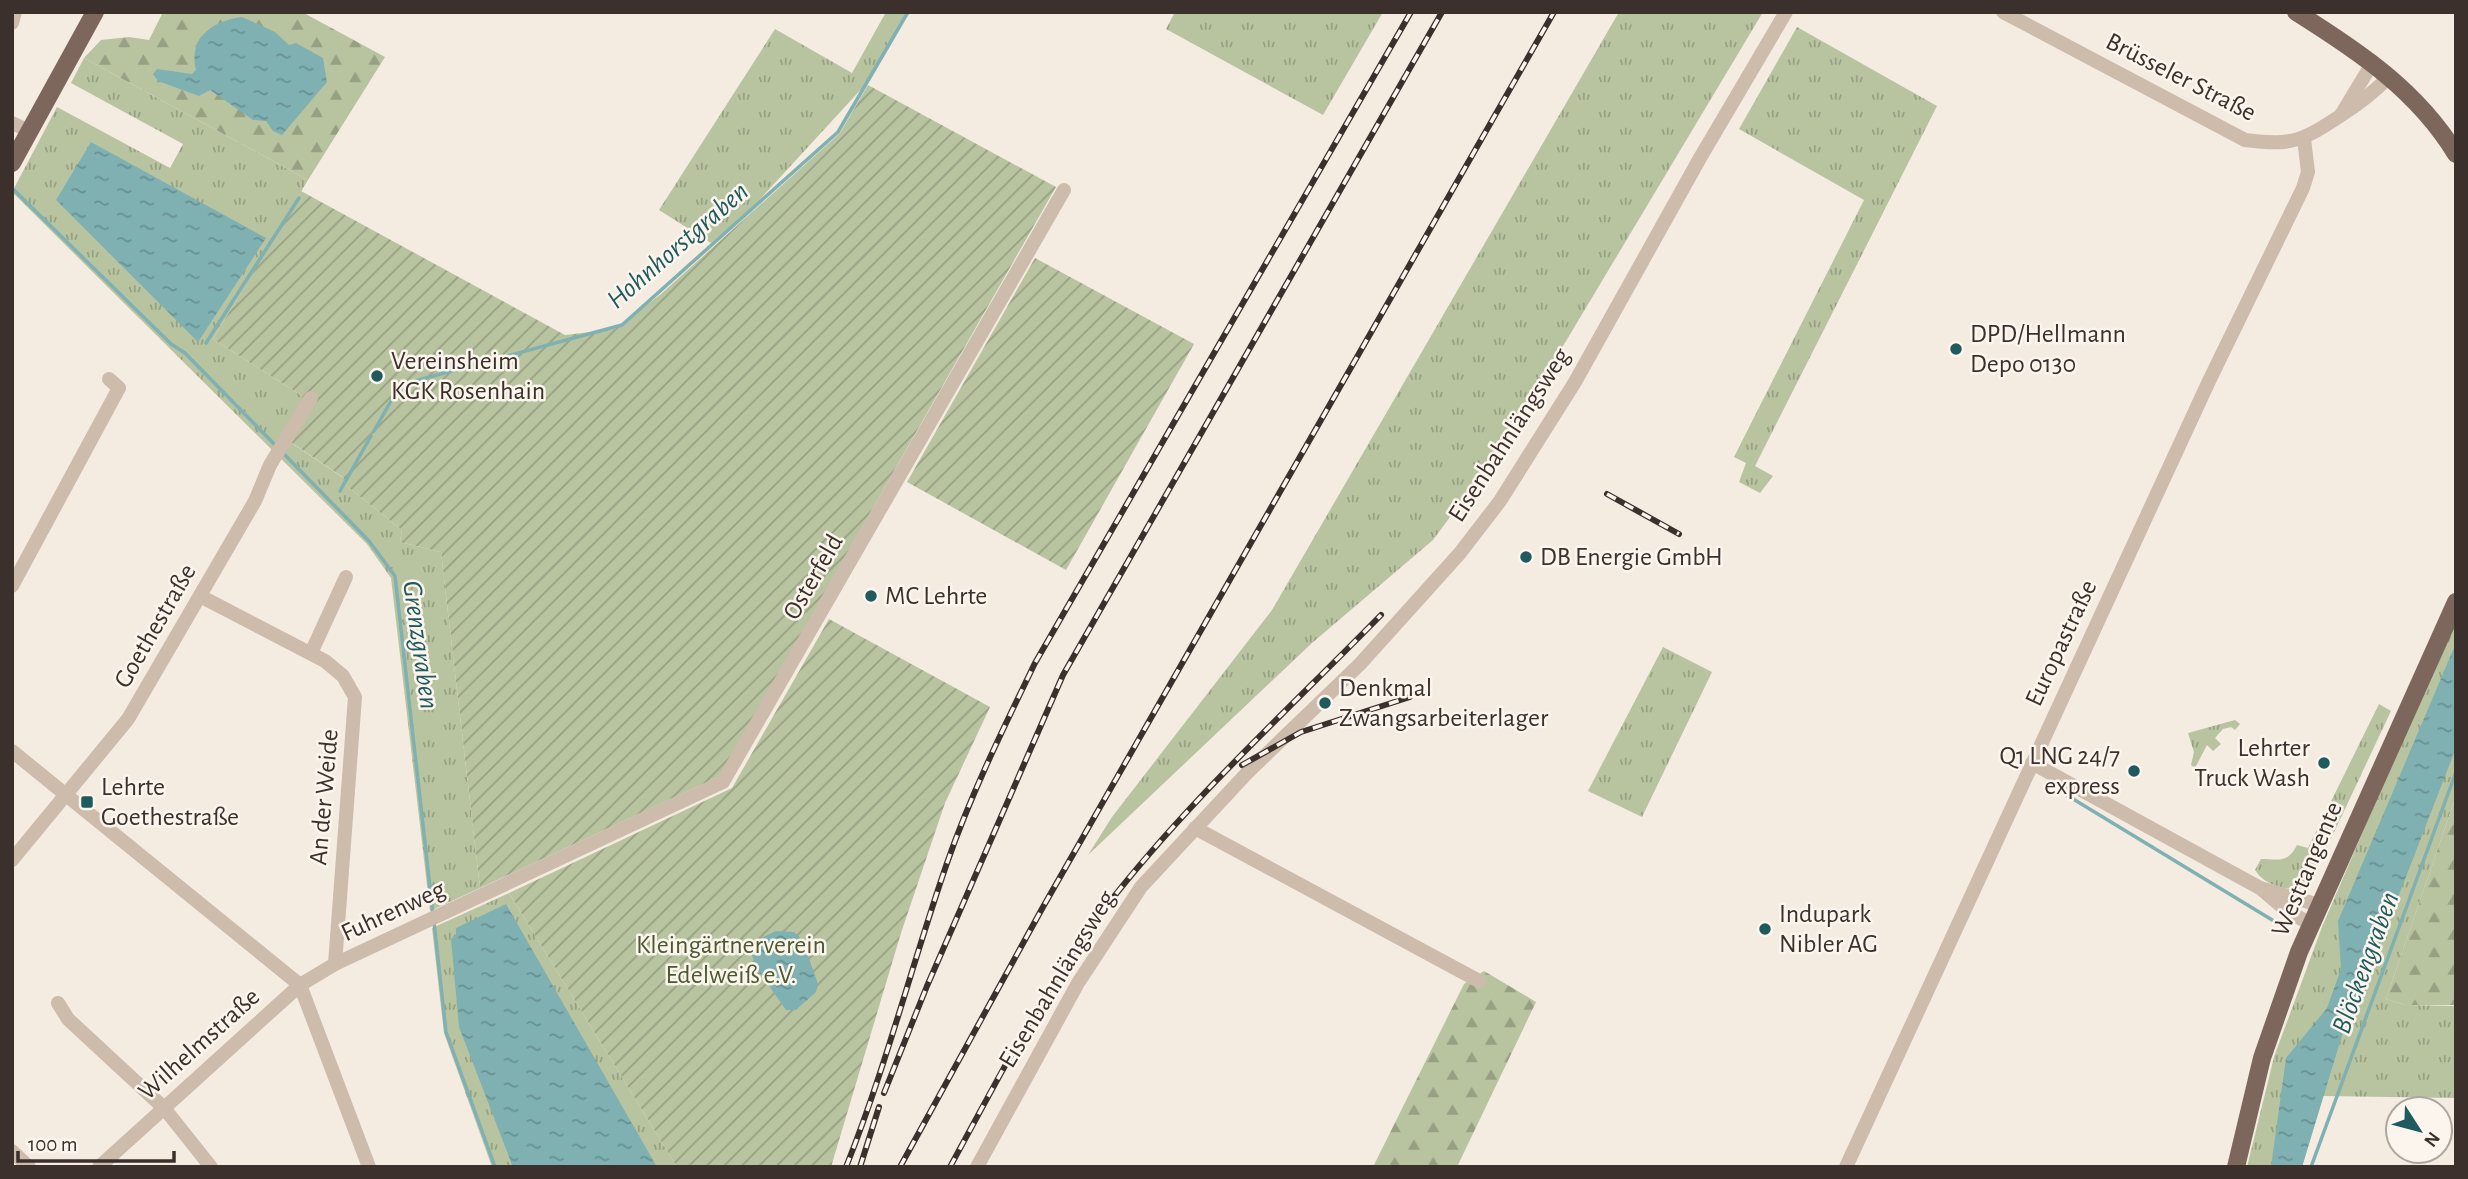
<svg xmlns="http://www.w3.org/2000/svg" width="2468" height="1179" font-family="'Alegreya Sans',sans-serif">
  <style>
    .grass { fill: url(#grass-tufts) }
    .forest { fill: url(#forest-firs) }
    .garden { fill: url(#garden-furrows) }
    .water { fill: url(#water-ripples) }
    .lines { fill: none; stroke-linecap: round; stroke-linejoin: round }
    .stream { stroke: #7fb0b2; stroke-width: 3.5 }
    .minor { stroke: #cdbbac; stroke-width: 14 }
    .major { stroke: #7d675c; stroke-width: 18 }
    .rail-casing { stroke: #3b302b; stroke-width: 6 }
    .rail { stroke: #fbf5ee; stroke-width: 3.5; stroke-dasharray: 10; stroke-linecap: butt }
    .poi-dot { fill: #1f5a5e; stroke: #fbf5ee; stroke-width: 2.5 }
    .labels { text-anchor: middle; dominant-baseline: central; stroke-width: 5; stroke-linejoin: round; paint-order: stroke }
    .street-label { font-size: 26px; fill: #3b302b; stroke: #fbf5ee }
    .poi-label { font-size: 26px; fill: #3b302b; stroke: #fbf5ee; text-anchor: start }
    .park-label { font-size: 26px; fill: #4a5a2e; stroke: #fbf5ee }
    .water-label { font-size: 28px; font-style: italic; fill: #1f5a5e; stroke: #fbf5ee }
  </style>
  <defs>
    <pattern id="grass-tufts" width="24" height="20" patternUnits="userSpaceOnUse" patternTransform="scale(1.75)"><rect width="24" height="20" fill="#b8c4a0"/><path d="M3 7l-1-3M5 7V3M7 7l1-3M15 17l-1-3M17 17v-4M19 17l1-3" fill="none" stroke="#97a083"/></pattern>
    <pattern id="forest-firs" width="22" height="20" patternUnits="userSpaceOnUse" patternTransform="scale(1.75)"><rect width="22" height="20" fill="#b8c4a0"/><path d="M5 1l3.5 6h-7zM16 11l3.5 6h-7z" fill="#97a083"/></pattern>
    <pattern id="garden-furrows" width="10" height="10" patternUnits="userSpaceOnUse" patternTransform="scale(1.75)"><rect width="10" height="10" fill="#b8c4a0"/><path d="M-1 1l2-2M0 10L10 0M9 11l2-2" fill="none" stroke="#97a083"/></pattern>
    <pattern id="water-ripples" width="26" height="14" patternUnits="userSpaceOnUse" patternTransform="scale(1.75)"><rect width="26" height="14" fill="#7fb0b2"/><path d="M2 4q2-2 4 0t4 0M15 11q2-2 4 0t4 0" fill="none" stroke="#699091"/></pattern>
  </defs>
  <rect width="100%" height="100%" fill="#f4ebe1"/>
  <!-- grass -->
  <g class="grass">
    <polygon points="886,12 906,12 865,85 752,208 711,243 659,210 775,29 852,73"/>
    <polygon points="1175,12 1383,12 1323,115 1166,29"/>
    <polygon points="1619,12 1763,12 1505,443 1433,540 1312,643 1088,855 1112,817 1272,610"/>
    <polygon points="1797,27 1937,106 1755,466 1773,476 1760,493 1739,482 1746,463 1734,457 1864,200 1739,129"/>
    <polygon points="84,58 308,180 213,339 307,399 284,438 345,479 343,483 402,530 400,542 441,552 480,888 430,911 391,578 367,544 12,192 57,107 170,168 183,144 71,83"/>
    <polygon points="2456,615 2456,796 2386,999 2405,1005 2456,1006 2456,1098 2323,1096 2302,1167 2247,1167 2274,1057 2322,927"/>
    <polygon points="1663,647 1712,672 1642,817 1588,791"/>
    <path d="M2379 704 2391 711 2314 875 2303 888C2286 891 2264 885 2255 870L2261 859C2279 859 2287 864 2297 845L2308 848Z"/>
    <polygon points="2235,720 2240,724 2235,730 2231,727 2223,729 2215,738 2221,744 2213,751 2207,745 2195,768 2191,765 2194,752 2188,733"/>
    <polygon points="509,893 677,1167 492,1167 444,1033 432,928"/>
  </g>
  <!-- forest -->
  <g class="forest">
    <polygon points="163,12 302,12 385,57 308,180 84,58 101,40 129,37 149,40"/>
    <polygon points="2456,796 2456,1005 2405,1005 2386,999"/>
    <polygon points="1484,971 1536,1002 1457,1167 1373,1167 1464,984"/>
  </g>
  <!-- garden -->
  <g class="garden">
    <polygon points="868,85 1056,187 720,776 480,888 441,552 400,542 402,530 343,483 344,478 286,439 307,399 213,339 301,191 565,335 615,329 661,294 840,133"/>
    <polygon points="1035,258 1194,344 1066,570 907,482"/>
    <polygon points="829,619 990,707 945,803 901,933 831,1167 677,1167 509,893 732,788"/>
  </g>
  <!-- water -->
  <g class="water">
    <path d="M242 17 275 32 289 45 296 43 323 58 327 82 282 135 273 131 266 121 253 120 210 90 199 96 158 81 153 74 157 69 192 74 196 70C188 38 212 21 242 17Z"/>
    <polygon points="91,142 266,238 198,342 56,200"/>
    <polygon points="2456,643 2456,748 2362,990 2347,1019 2302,1167 2271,1167 2286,1058 2327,1008 2341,969 2338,921"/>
    <polygon points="506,904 657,1167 513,1167 459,1027 451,939 456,935 456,928"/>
    <polygon points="776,931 794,932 802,939 818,984 816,992 796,1010 786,1010 767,983 772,979 760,974 750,951 759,939"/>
  </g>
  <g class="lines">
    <!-- stream -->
    <g class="stream">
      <polyline points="14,190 171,344 185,353 278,448"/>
      <polyline points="206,343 299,198"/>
      <polyline points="374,431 400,385 622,325 838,132 908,12"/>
      <polyline points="283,453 369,541 395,576 433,914"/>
      <polyline points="340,491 371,436"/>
      <polyline points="2060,791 2287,929"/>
      <polyline points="434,922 446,1032 495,1167"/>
      <polyline points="2311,1167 2456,772"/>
    </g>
    <!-- minor -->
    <g class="minor">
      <path d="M2003 12 2245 140C2294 146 2302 141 2343 114 2360 103 2375 91 2390 76"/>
      <polyline points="12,23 15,12"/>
      <polyline points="2341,115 2373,62"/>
      <polyline points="12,123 29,131"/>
      <polyline points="12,586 119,388 109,379"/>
      <polyline points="200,596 325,661 343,676 355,697 335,964"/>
      <polyline points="311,653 346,577"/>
      <polyline points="12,751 300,985 369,1167"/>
      <polyline points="2032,763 2260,888 2287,911 2311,924"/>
      <polyline points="1195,828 1479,981"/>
      <polyline points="12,860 128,719 255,501 270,465 311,398"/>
      <polyline points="2260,888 2319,905"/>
      <polyline points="58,1003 68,1019 164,1108 211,1167"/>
      <polyline points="12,1151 29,1167"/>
      <polyline points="99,1167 300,985 335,964 723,782 1064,190"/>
      <polyline points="977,1167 1078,983 1141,887 1247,773 1360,664 1460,553 1500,501 1575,382 1700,158 1786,12"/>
      <polyline points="1846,1167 2209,381 2303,188 2308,172 2304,139"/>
    </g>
    <!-- major -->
    <g class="major">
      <path d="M2296 12C2358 51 2417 90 2456 154"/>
      <polyline points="12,163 95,12"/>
      <polyline points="2236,1167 2262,1058 2299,952 2456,602"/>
    </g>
    <defs>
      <g id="rail">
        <polyline points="1607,494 1679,534"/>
        <polyline points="1242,765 1301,732 1410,697"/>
        <polyline points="884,1093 927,986 1063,675 1442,12"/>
        <path d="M846 1167C886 1067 912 964 947 863 971 794 1003 729 1035 663L1411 12"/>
        <polyline points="860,1167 879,1107"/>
        <polyline points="900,1167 1043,907 1554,12"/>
        <path d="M950 1167C998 1079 1044 988 1105 908 1187 802 1287 711 1381 615"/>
      </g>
    </defs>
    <!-- rail casing -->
    <use href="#rail" class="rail-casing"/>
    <!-- rail -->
    <use href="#rail" class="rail"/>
  </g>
  <!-- markers -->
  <g class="poi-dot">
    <circle cx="1956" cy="349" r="7"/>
    <circle cx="377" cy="376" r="7"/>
    <circle cx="1526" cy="557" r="7"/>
    <circle cx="871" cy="596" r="7"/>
    <circle cx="1325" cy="703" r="7"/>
    <circle cx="2324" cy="763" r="7"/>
    <circle cx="2134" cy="771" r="7"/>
    <rect x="80" y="795" width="14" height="14" rx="3.5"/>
    <circle cx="1765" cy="929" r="7"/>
  </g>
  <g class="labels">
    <!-- street labels -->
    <g class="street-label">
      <text transform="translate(2181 77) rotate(27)">Brüsseler Straße</text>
      <text transform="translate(1509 435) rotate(-57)">Eisenbahnlängsweg</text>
      <text transform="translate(813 577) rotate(-60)">Osterfeld</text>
      <text transform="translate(155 626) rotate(-60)">Goethestraße</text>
      <text transform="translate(2061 643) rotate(-65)">Europastraße</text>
      <text transform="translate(324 797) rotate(-85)">An der Weide</text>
      <text transform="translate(2307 869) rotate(-67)">Westtangente</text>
      <text transform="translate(393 911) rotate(-25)">Fuhrenweg</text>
      <text transform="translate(1057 979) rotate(-59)">Eisenbahnlängsweg</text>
      <text transform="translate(199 1044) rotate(-42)">Wilhelmstraße</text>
    </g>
    <!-- poi labels -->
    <g class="poi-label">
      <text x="1970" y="334">DPD/Hellmann<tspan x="1970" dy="30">Depo 0130</tspan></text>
      <text x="391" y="361">Vereinsheim<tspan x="391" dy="30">KGK Rosenhain</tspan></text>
      <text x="1540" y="557">DB Energie GmbH</text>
      <text x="885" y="596">MC Lehrte</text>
      <text x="1339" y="688">Denkmal<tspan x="1339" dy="30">Zwangsarbeiterlager</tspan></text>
      <text x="2310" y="748" text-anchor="end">Lehrter<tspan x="2310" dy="30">Truck Wash</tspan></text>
      <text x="2120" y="756" text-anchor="end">Q1 LNG 24/7<tspan x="2120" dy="30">express</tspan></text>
      <text x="101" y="787">Lehrte<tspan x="101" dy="30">Goethestraße</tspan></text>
      <text x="1779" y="914">Indupark<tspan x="1779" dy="30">Nibler AG</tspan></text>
    </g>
    <!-- park labels -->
    <g class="park-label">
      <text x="731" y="945">Kleingärtnerverein<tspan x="731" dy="30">Edelweiß e.V.</tspan></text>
    </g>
    <!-- water labels -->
    <g class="water-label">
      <text transform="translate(678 246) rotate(-41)">Hohnhorstgraben</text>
      <text transform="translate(420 645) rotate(82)">Grenzgraben</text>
      <text transform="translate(2366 963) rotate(-70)">Blöckengraben</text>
    </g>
  </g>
  <!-- border -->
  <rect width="2468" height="1179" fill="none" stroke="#3b302b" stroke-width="28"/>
  <!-- north arrow -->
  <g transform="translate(2419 1130) rotate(126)"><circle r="33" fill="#fbf5ee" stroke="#aea6a0" stroke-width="2"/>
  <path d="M0-5L12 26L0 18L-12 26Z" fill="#1f5a5e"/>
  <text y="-10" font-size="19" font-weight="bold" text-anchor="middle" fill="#3b302b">N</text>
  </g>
  <!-- scale -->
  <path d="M18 1151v10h156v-10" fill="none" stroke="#3b302b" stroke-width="3.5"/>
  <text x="28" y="1151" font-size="21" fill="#3b302b" stroke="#fbf5ee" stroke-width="5" paint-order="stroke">100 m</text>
</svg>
